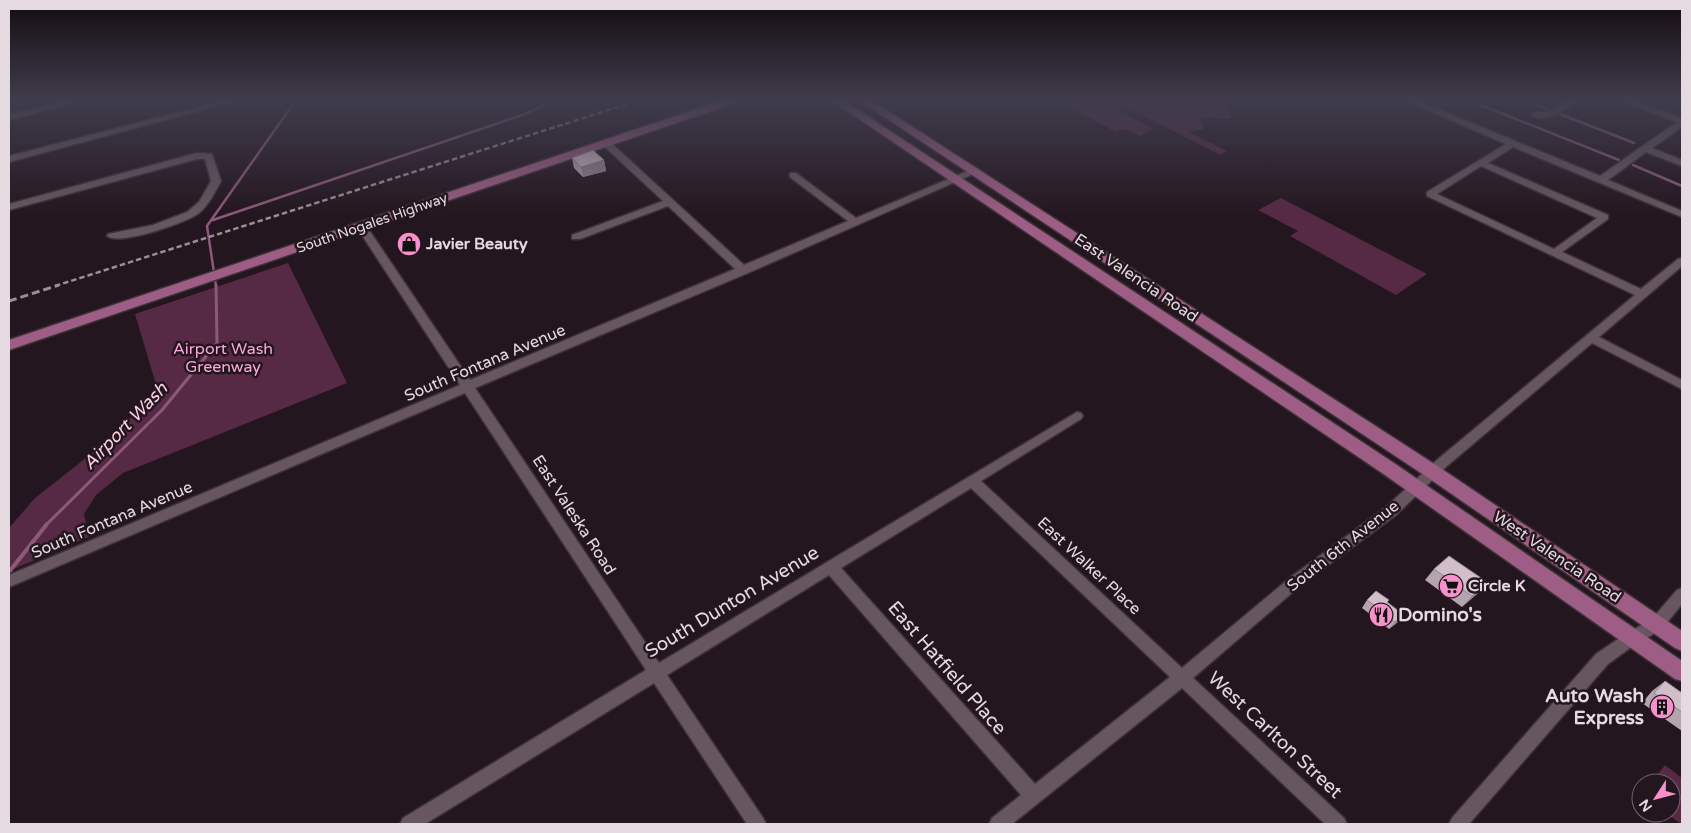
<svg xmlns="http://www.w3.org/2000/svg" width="1691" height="833" font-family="'Varela Round',sans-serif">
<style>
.green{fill:#562944}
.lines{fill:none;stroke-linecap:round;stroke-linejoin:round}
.stream-far2{stroke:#8c597a;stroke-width:2.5}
.stream-far1{stroke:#8c597a;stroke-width:3}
.stream{stroke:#8c597a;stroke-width:4}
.minor-casing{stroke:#3c3237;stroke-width:3}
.major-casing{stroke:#3c3237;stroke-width:3}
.minor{fill:#67565f;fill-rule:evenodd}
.major{fill:#9e5d84;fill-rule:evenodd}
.rail-far1{stroke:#9a8e94;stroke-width:2.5;stroke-dasharray:5.5 3;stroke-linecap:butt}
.rail{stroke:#9a8e94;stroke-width:3;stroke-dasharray:8 4;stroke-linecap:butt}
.wall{fill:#b5a3ad}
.shaded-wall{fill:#93858d}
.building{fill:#d2bec9;stroke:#93858d}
.labels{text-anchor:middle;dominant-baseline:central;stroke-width:5;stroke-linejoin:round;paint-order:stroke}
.far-street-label{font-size:14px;fill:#e4dadf;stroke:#24161e}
.poi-label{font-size:16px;font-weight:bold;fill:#e4dadf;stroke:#24161e;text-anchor:start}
.street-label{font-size:16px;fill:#e4dadf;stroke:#24161e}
.park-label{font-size:16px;fill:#fda9d9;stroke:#24161e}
.water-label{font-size:18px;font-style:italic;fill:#fcd1e8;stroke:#24161e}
.near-street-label{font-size:19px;fill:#e4dadf;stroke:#24161e}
.near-poi-label{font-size:19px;font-weight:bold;fill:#e4dadf;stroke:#24161e;text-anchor:start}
</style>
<rect width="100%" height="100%" fill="#24161e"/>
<path class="green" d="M 1082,100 L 1099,100 L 1154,129 L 1139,136 L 1125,129 L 1116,132 L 1067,106 Z
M 1113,100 L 1224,100 L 1231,119 L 1201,117 L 1204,129 L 1189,132 L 1227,151 L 1220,155 Z
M 1281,198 L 1427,274 L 1396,295 L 1290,236 L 1298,231 L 1258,210 Z
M 288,263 L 347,383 L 123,473 L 96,495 L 84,514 L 89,537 L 9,571 L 9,528 L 35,498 L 115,435 L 157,388 L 135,314 Z
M 1665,765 L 1682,778 L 1682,822 L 1681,824 L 1666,813 L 1671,813 L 1671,783 L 1651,783 Z"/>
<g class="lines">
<path class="stream-far2" d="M 1468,100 L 1619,160
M 1523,100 L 1547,109
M 1560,114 L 1634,143
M 1633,165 L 1682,186
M 213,220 L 525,114 L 556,100
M 216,286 L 207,226 L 296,100"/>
<path class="stream-far1" d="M 45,526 L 162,410 L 217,343 L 216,285"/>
<path class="stream" d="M 9,572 L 47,524"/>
<g class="minor-casing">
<path id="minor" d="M 70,100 L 85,100 L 9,120 L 9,114 Z
M 226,100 L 240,100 L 9,162 L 9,156 Z
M 1405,100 L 1416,100 L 1600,176 L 1677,122 L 1620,100 L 1632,100 L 1682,118 L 1682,127 L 1652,148 L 1682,160 L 1682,166 L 1646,152 L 1608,180 L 1682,211 L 1682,217 L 1513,147 L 1488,163 L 1608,215 L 1608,219 L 1562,252 L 1641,289 L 1678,259 L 1682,258 L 1682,266 L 1599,337 L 1682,380 L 1682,389 L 1592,343 L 1447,466 L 1396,515 L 1301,585 L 1193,678 L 1344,818 L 1347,824 L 1325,824 L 1182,688 L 1012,824 L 989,824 L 992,818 L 1021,795 L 829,575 L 667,675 L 763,818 L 766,824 L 747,824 L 654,683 L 425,824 L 400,824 L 403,818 L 646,670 L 465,393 L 9,587 L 9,575 L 460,385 L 356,226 L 357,224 L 365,224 L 470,380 L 735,269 L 668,206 L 580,239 L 572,239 L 572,235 L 663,201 L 604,146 L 604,142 L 610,142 L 744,265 L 848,221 L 790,177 L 790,173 L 796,173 L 856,218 L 970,170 L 976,170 L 978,172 L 748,273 L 475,388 L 659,663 L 1077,412 L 1081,413 L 1083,416 L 1081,419 L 981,481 L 1182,668 L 1291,577 L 1386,507 L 1437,460 L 1635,295 L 1427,196 L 1427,192 L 1506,144 ZM 1481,166 L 1597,218 L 1554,249 L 1437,194 ZM 971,488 L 1170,677 L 1035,784 L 841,568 Z
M 1568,100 L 1578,100 C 1568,109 1544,124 1531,115 L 1535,112 L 1548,112 Z
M 197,153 L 212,154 L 221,181 C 215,192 209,205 199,213 C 187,223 118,246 107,236 L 108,234 L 153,225 L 187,212 L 199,202 L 211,181 L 205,159 L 197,159 L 9,210 L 9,204 Z
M 1682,588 L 1682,604 L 1661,630 L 1637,643 L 1608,664 L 1469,824 L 1449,824 L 1452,818 L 1596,654 L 1627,633 L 1651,620 L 1677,590 Z"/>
</g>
<g class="major-casing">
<path id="major" d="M 723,100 L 739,100 L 738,102 L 9,350 L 9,340 Z
M 831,100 L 843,100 L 1394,463 L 1682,661 L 1682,681 L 1675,679 L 1382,473 Z
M 859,100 L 871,100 L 1439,467 L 1682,631 L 1682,651 L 1675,648 L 1427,477 Z"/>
</g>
<use href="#minor" class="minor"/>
<use href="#major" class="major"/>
<path class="rail-far1" d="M 55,286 L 640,100"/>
<path class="rail" d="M 9,301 L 59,285"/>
</g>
<path class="wall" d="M 572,158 L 604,160 L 606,171 L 583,177 L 574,168 Z
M 1434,569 L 1487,582 L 1478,593 L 1462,607 L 1425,580 Z
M 1367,600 L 1387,602 L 1398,622 L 1389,629 L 1362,608 Z
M 1665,681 L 1682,693 L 1682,731 L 1642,703 L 1652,691 Z"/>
<path class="shaded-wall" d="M 604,160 L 606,171 L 583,177 L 581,167 Z
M 1487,582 L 1478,593 L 1462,607 L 1472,596 Z
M 1404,615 L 1398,622 L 1389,629 L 1395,622 Z"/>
<path class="building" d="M 593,150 L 604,160 L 581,167 L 572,158 Z
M 1449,556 L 1487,582 L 1472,596 L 1434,569 Z
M 1376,591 L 1389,600 L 1387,602 L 1404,615 L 1395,622 L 1367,600 Z
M 1665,681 L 1682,693 L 1682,712 L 1654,693 Z"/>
<linearGradient id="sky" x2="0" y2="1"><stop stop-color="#140c10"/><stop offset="0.46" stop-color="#3f3c4c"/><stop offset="1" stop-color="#3f3c4c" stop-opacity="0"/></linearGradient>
<rect width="1691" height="217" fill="url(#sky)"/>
<defs>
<g id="shop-disc" transform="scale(1.25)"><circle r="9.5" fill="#f790cd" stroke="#24161e"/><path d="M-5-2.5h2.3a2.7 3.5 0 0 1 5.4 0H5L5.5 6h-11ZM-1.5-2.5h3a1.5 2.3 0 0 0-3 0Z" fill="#111"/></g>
<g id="supermarket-disc" transform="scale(1.25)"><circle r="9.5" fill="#f790cd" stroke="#24161e"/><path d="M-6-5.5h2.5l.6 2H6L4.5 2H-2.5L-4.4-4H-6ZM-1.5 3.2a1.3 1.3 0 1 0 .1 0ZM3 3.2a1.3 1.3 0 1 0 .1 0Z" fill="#111"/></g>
<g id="restaurant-disc" transform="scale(1.25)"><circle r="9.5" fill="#f790cd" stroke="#24161e"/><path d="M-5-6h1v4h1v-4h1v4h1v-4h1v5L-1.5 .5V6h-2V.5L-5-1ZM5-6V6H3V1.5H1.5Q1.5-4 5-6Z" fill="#111"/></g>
<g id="building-disc" transform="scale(1.25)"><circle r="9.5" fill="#f790cd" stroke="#24161e"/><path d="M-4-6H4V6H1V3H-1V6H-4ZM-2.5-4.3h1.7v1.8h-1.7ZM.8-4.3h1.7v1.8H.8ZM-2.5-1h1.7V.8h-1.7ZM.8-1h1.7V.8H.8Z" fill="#111"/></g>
</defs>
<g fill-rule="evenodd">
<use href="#shop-disc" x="409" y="244"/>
<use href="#supermarket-disc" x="1451" y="586"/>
<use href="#restaurant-disc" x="1381" y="615"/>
<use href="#building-disc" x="1662" y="707"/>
</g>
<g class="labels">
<g class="far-street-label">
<text transform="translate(372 223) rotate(-19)">South Nogales Highway</text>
</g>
<g class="poi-label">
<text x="426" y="244">Javier Beauty</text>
<text x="1468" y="586">Circle K</text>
</g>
<g class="street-label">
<text transform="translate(1136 278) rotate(34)">East Valencia Road</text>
<text transform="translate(485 363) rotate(-23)">South Fontana Avenue</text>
<text transform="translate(574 515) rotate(57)">East Valeska Road</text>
<text transform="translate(112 520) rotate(-23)">South Fontana Avenue</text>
<text transform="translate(1343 546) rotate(-38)">South 6th Avenue</text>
<text transform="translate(1557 557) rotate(34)">West Valencia Road</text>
<text transform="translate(1089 566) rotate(43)">East Walker Place</text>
</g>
<g class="park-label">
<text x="223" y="349">Airport Wash<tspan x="223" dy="18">Greenway</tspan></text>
</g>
<g class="water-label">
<text transform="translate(125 426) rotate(-46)">Airport Wash</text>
</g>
<g class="near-street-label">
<text transform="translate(732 602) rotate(-31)">South Dunton Avenue</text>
<text transform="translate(947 668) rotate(49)">East Hatfield Place</text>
<text transform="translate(1275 735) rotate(43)">West Carlton Street</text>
</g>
<g class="near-poi-label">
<text x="1398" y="615">Domino's</text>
<text x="1644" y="696" text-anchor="end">Auto Wash<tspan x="1644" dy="22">Express</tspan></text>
</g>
</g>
<rect width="1691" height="833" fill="none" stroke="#e4dadf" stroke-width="20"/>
<g transform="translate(1656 798) rotate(234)"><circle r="24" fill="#24161e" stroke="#71646b"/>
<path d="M0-4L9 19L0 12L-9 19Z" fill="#f790cd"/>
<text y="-8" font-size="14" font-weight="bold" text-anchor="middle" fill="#e4dadf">N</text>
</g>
</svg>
